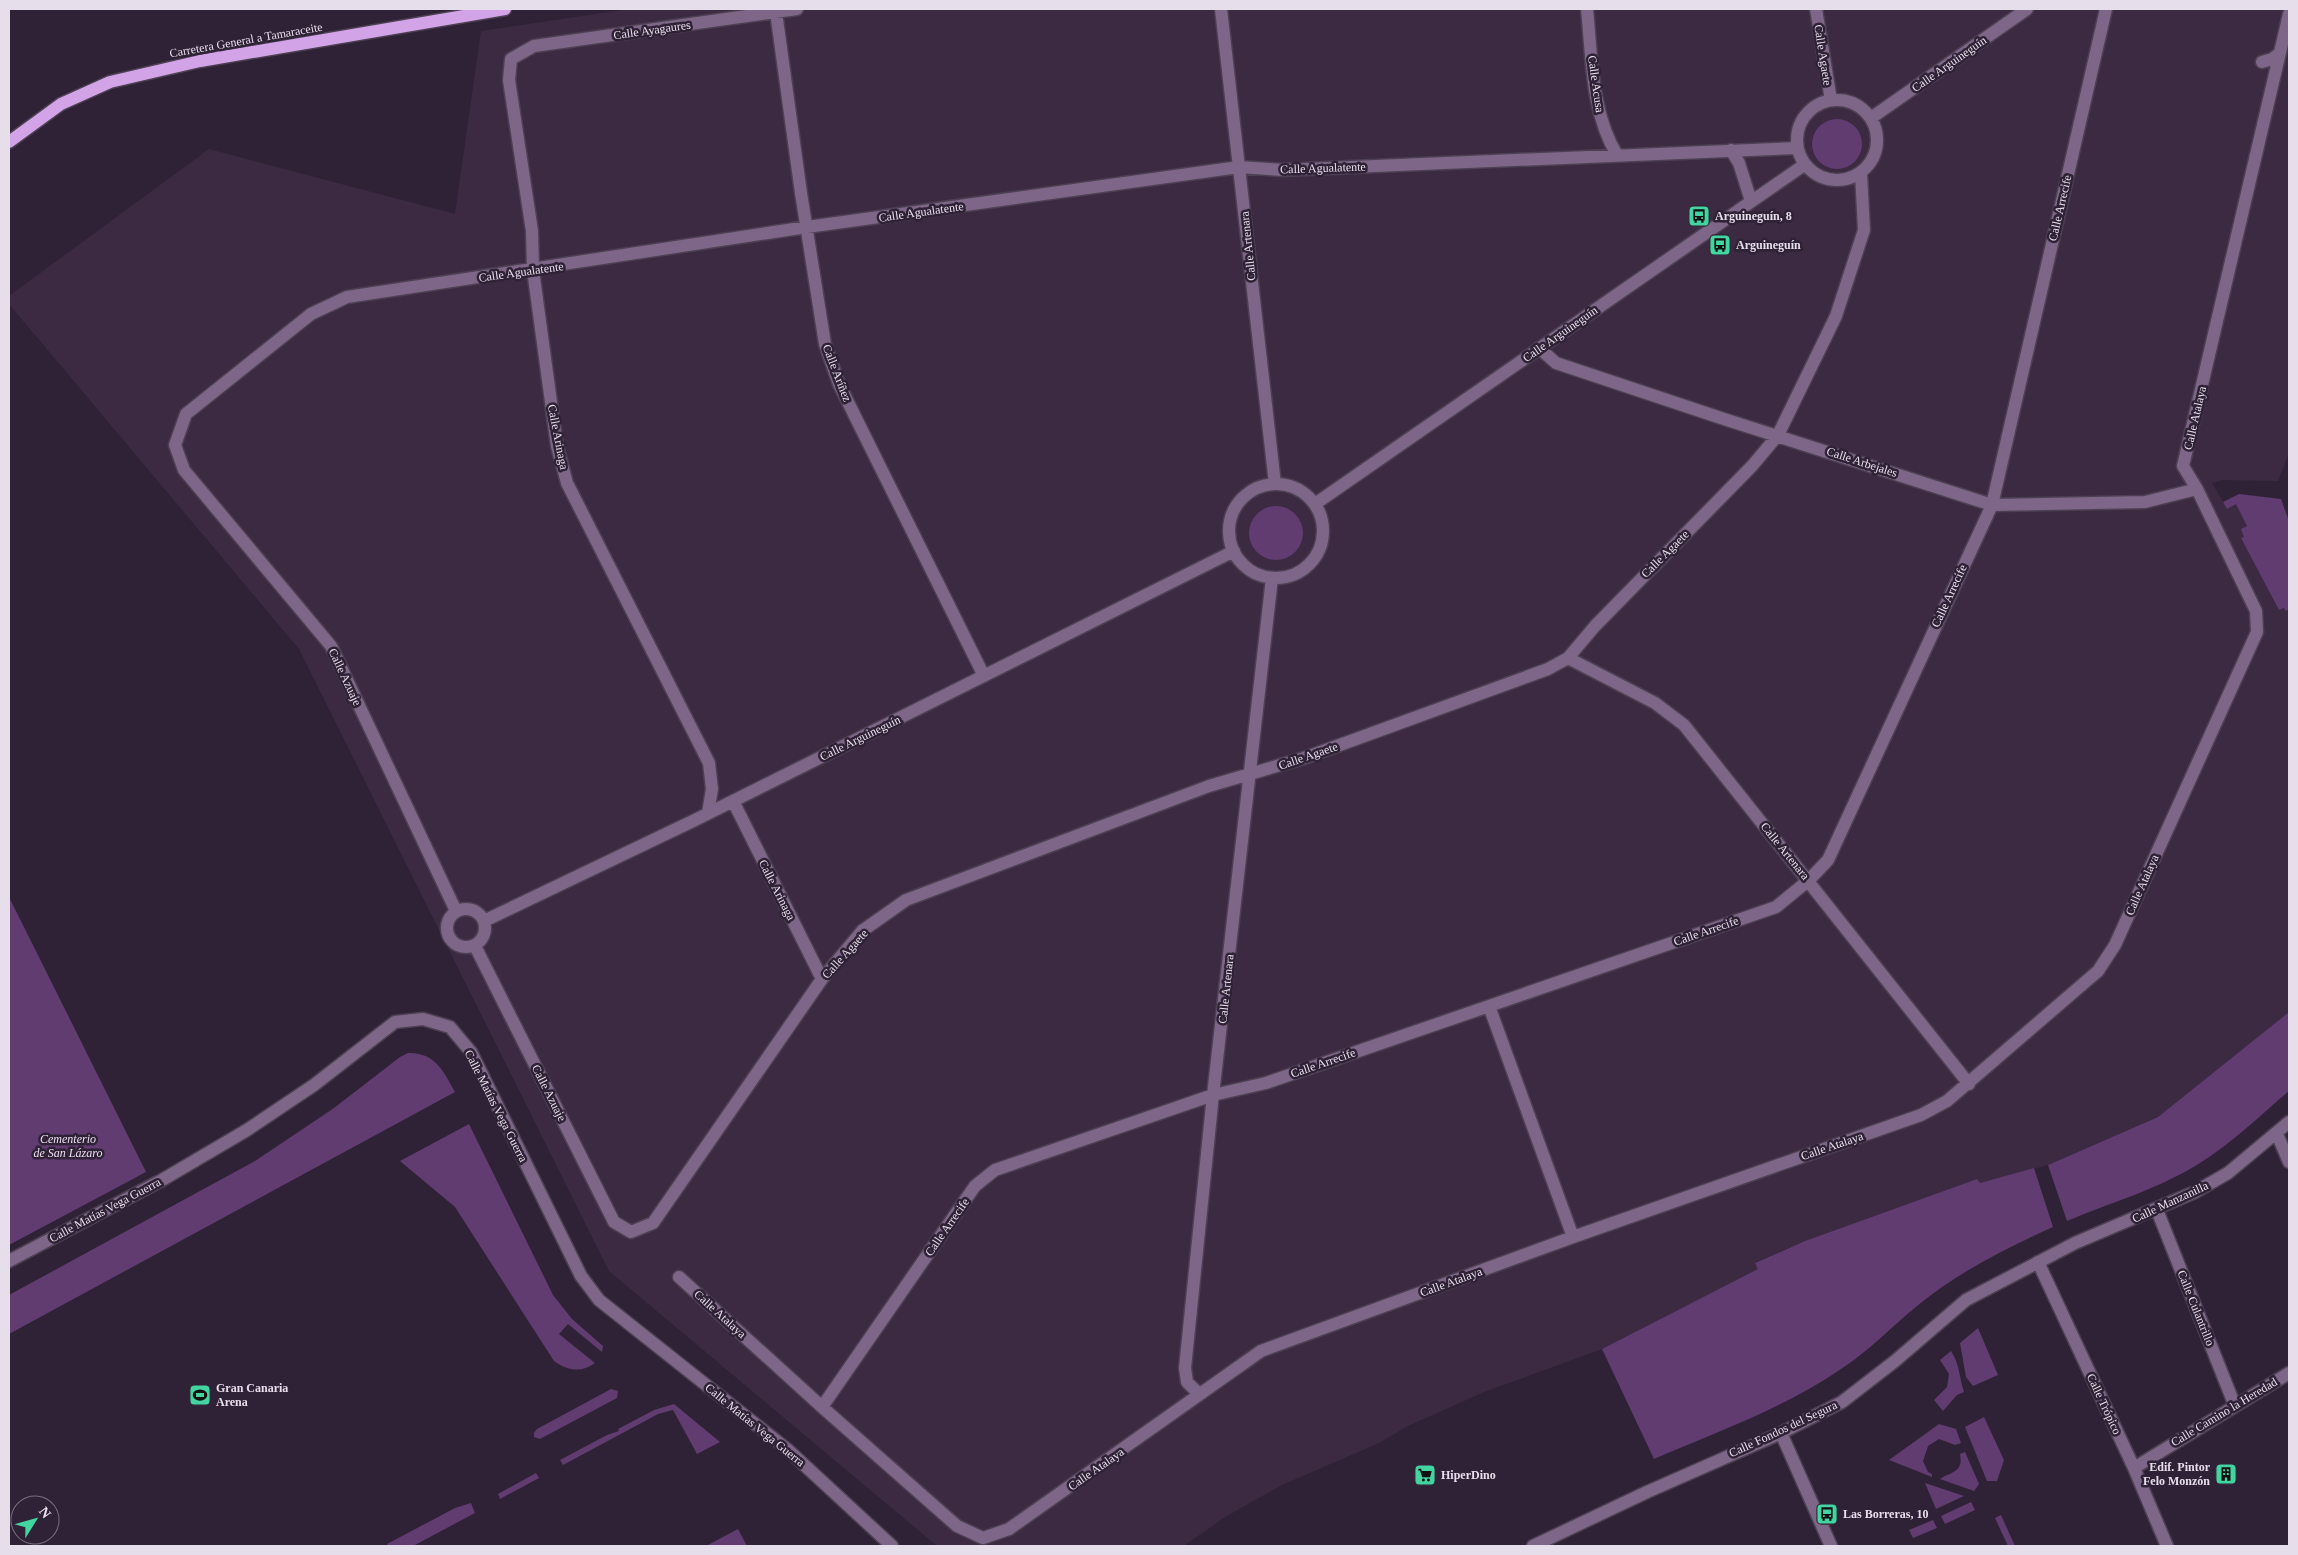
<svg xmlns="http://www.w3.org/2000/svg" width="2298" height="1555" font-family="Georgia,serif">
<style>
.built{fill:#3c2a43}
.green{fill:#603c70}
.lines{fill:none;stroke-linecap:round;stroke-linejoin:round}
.minor-casing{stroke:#4d4053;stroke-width:15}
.major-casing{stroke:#4d4053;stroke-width:15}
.minor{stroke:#7d6687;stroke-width:12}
.major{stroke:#d3a3e8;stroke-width:12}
.labels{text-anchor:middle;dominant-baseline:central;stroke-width:5;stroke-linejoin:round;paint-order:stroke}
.street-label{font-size:12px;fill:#e7deec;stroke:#302236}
.poi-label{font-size:12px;font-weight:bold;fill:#e7deec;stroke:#302236;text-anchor:start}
.park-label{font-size:12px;font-style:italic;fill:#ecddf2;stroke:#302236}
</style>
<rect width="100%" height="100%" fill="#302236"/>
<path class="built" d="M 629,9 L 2289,9 L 2289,453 L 2278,481 L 2222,480 L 2212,483 L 2227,508 L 2236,503 L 2247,526 L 2245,537 L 2242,538 L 2279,610 L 2284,608 L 2286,611 L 2289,609 L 2289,1012 L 2158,1117 L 2048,1165 L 1980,1183 L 1977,1179 L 1805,1241 L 1756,1262 L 1759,1269 L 1602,1349 L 1484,1392 L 1408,1426 L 1379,1443 L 1282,1485 L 1225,1517 L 1184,1546 L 937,1546 L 609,1271 L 299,649 L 9,304 L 9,296 L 209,149 L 455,214 L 481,31 Z"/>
<path class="green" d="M1812 144a25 25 0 1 1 50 0a25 25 0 1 1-50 0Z
M 2239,494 L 2281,499 L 2289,521 L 2289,609 L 2286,611 L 2284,608 L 2279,610 L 2241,538 L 2244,537 L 2241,529 L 2247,526 L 2236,504 L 2227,509 L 2223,502 Z
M1249 533a27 27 0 1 1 54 0a27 27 0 1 1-54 0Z
M 9,897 L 146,1172 L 9,1245 Z
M 2289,1012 L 2289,1091 C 2260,1116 2232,1143 2200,1163 C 2161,1188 2110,1203 2067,1221 L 2048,1165 L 2158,1117 Z
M 408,1053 C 435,1052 444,1072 455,1092 L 9,1334 L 9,1295 L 255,1161 L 334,1108 L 400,1057 Z
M 469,1124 L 553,1295 L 572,1319 L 603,1346 L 602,1352 L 568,1324 L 559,1334 L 595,1363 C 581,1373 568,1371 554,1361 L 455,1207 L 400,1161 Z
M 2034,1168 L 2053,1227 C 2005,1249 1958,1272 1917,1306 C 1891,1327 1869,1351 1841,1369 C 1784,1408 1717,1432 1654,1459 L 1602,1349 L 1758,1269 L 1755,1263 L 1805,1241 L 1977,1179 L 1980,1183 Z
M 1978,1328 L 1998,1375 L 1973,1386 L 1966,1377 L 1960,1343 Z
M 1951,1351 C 1960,1364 1959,1378 1964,1392 L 1957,1395 L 1943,1411 L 1934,1400 L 1947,1387 L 1949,1374 L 1940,1360 Z
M 611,1389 L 618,1391 L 617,1398 L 540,1439 L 534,1437 L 534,1433 L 537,1429 Z
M 674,1404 L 720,1442 L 697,1454 L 673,1410 L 658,1414 L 563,1465 L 560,1460 L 607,1435 L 619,1431 L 618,1429 L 654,1410 Z
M 1984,1417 L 2004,1460 L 1997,1481 L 1987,1481 L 1965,1427 Z
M 1939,1424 L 1956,1429 L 1961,1443 L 1955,1445 L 1939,1439 L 1928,1446 L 1923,1461 L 1928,1472 L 1932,1474 L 1932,1477 L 1889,1460 Z
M 1965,1452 L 1979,1484 L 1974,1491 L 1940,1479 C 1950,1472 1964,1473 1960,1454 Z
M 536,1473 L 539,1478 L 500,1499 L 498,1494 Z
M 1925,1483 L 1964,1496 L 1936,1509 Z
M 1971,1502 L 1975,1510 L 1945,1524 L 1941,1516 Z
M 471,1503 L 475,1513 L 413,1546 L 388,1546 L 387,1544 L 455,1508 Z
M 2001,1515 L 2015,1546 L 2008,1546 L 1995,1518 Z
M 1933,1520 L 1937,1528 L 1913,1538 L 1909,1530 Z
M 738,1529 L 747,1546 L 706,1546 Z"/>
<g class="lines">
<g class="minor-casing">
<path id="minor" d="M 1221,9 L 1275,484
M 1587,9 C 1592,58 1591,112 1617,155
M 1816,9 L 1831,100
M 776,12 L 801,193 L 825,344 L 839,384 L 984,676
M 2262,62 L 2272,59 L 2280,53
M1797 140a40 40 0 1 1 80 0a40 40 0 1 1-80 0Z
M 1871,118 L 2027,9
M 1731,150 L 1739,163 L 1751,201
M 1539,348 L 1556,363 L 1724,419 L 1992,505 L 2145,502 L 2197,489
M1229 531a47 47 0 1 1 94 0a47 47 0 1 1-94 0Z
M 1315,504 L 1804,165
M 1568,658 L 1655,703 L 1684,725 L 1969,1084
M 733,801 L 822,979
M 708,813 L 712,789 L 709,763 L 567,483 L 557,446 L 533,270 L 532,231 L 509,80 L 511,59 L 534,46 L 797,9
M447 928a19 19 0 1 1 38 0a19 19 0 1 1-38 0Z
M 456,911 L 331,646 L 184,470 L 175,445 L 186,414 L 311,314 L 347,297 L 807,227 L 1239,167 L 1283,170 L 1797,148
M 484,921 L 695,820 L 1234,551
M 475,946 L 614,1222 L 631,1232 L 653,1223 L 822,979 L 862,931 L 906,900 L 1209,786 L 1304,758 L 1548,669 L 1568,658 L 1595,626 L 1752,466 L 1778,435 L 1836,316 L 1864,230 L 1861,173
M 1489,1006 L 1573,1237
M 2277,1134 L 2289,1162
M 2157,1210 L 2235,1406
M 9,1261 L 162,1180 L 247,1130 L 314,1085 L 395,1022 L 423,1019 L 450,1027 L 471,1052 L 581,1276 L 599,1300 L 788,1450 L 892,1546
M 2038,1262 L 2134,1468 L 2167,1546
M 679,1277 L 822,1407 L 957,1526 L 983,1538 L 1009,1529 L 1261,1351 L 1573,1237 L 1921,1115 L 1947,1101 L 2098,971 L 2115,945 L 2257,632 L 2256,611 L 2197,489 L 2183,466 L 2289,14
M 1199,1394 L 1187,1382 L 1185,1368 L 1213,1095 L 1272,578
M 822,1407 L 975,1186 L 995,1170 L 1213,1095 L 1266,1083 L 1776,907 L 1809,880 L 1828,860 L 1992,505 L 2106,9
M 1781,1433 L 1831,1546
M 2134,1468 L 2289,1373
M 1533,1546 L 1647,1492 L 1781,1433 L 1842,1402 L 1895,1361 L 1966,1300 L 2075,1243 L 2195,1192 L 2228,1173 L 2289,1122"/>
</g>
<g class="major-casing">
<path id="major" d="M 9,142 L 61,104 L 110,82 L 200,61 L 505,9"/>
</g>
<use href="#minor" class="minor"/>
<use href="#major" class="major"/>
</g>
<defs>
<g id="bus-square" transform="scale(1.125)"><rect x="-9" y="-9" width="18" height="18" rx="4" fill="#42d4a1" stroke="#302236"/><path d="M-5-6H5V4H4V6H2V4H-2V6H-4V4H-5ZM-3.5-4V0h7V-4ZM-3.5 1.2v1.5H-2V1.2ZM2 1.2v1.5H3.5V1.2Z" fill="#111"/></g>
<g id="stadium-square" transform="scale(1.125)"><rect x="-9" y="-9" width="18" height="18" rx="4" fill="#42d4a1" stroke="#302236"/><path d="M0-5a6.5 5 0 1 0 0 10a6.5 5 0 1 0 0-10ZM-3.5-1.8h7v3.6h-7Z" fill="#111"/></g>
<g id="building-square" transform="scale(1.125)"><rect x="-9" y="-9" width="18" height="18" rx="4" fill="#42d4a1" stroke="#302236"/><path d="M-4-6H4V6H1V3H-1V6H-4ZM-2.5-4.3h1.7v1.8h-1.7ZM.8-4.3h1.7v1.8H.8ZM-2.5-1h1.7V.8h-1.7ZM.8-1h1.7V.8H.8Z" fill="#111"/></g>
<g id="supermarket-square" transform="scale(1.125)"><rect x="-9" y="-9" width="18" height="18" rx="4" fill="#42d4a1" stroke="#302236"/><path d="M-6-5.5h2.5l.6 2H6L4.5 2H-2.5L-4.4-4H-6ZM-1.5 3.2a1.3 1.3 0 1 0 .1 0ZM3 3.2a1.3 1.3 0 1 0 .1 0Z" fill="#111"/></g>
</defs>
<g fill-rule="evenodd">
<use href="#bus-square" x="1699" y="216"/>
<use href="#bus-square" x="1720" y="245"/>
<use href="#stadium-square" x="200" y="1395"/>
<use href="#building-square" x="2226" y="1474"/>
<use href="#supermarket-square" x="1425" y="1475"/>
<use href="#bus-square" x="1827" y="1514"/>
</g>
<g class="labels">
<g class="street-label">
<text transform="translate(652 30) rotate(-8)">Calle Ayagaures</text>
<text transform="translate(246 40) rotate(-10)">Carretera General a Tamaraceite</text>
<text transform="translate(1823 55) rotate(81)">Calle Agaete</text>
<text transform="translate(1949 64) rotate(-35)">Calle Arguineguín</text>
<text transform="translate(1596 84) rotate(82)">Calle Acusa</text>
<text transform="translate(1323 168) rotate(-2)">Calle Agualatente</text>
<text transform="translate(2060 208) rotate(-77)">Calle Arrecife</text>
<text transform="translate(921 212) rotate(-8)">Calle Agualatente</text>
<text transform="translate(1248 246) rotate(-96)">Calle Artenara</text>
<text transform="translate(521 272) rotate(-8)">Calle Agualatente</text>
<text transform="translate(1560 334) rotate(-35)">Calle Arguineguín</text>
<text transform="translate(837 373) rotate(69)">Calle Aríñez</text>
<text transform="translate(2195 418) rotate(-77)">Calle Atalaya</text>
<text transform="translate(558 437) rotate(79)">Calle Arinaga</text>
<text transform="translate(1862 462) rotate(18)">Calle Arbejales</text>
<text transform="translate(1665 554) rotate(-45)">Calle Agaete</text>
<text transform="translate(1949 596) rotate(-65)">Calle Arrecife</text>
<text transform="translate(345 677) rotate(65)">Calle Azuaje</text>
<text transform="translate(860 738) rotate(-26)">Calle Arguineguín</text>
<text transform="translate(1308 756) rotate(-19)">Calle Agaete</text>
<text transform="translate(1785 851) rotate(51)">Calle Artenara</text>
<text transform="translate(2142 885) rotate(-66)">Calle Atalaya</text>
<text transform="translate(777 890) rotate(63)">Calle Arinaga</text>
<text transform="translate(1706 931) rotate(-19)">Calle Arrecife</text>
<text transform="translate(845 954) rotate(-48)">Calle Agaete</text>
<text transform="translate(1226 989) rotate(-84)">Calle Artenara</text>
<text transform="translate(1323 1063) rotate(-19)">Calle Arrecife</text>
<text transform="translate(549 1093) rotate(63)">Calle Azuaje</text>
<text transform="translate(496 1106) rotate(63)">Calle Matías Vega Guerra</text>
<text transform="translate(1832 1146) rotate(-19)">Calle Atalaya</text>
<text transform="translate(2170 1202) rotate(-25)">Calle Manzanilla</text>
<text transform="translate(105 1210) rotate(-28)">Calle Matías Vega Guerra</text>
<text transform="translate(947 1227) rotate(-55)">Calle Arrecife</text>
<text transform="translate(1451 1282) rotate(-20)">Calle Atalaya</text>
<text transform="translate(2196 1308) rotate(68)">Calle Culantrillo</text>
<text transform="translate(720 1314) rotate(42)">Calle Atalaya</text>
<text transform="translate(2104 1404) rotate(65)">Calle Trópico</text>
<text transform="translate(2224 1412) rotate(-31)">Calle Camino la Heredad</text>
<text transform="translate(755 1425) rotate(39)">Calle Matías Vega Guerra</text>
<text transform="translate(1783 1429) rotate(-25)">Calle Fondos del Segura</text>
<text transform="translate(1096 1469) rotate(-35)">Calle Atalaya</text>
</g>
<g class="poi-label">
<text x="1715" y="216">Arguineguín, 8</text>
<text x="1736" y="245">Arguineguín</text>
<text x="216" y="1388">Gran Canaria<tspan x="216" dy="14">Arena</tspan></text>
<text x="2210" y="1467" text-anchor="end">Edif. Pintor<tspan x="2210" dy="14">Felo Monzón</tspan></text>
<text x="1441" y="1475">HiperDino</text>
<text x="1843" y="1514">Las Borreras, 10</text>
</g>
<g class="park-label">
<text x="68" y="1139">Cementerio<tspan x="68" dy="14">de San Lázaro</tspan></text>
</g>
</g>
<rect width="2298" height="1555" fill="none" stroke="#e7deec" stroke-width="20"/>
<g transform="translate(35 1520) rotate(53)"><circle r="24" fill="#302236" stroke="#796d7f"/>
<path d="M0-4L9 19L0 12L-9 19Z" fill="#42d4a1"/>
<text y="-8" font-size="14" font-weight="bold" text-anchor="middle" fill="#e7deec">N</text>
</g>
</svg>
